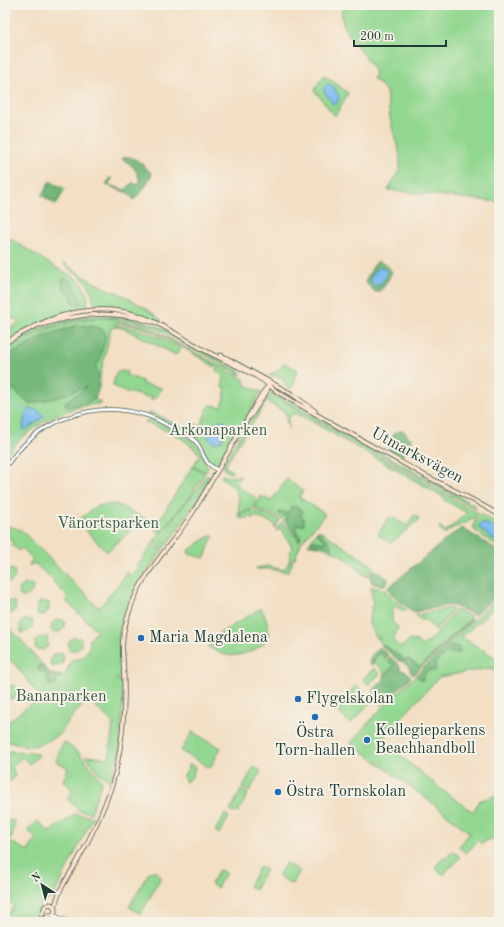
<svg xmlns="http://www.w3.org/2000/svg" width="504" height="927" font-family="'Old Standard TT',serif">
<style>
.green{fill:#92d790;stroke:#588a62}
.forest{fill:#75b87a;stroke:#4a7a57}
.water{fill:#7cbbf0;stroke:#4e7c92}
.lines{fill:none;stroke-linecap:round;stroke-linejoin:round}
.stream{stroke:#7cbbf0;stroke-width:1}
.tertiary-casing{stroke:#3f554a;stroke-width:4.5}
.secondary-casing{stroke:#3f554a;stroke-width:5}
.tertiary{stroke:#fff;stroke-width:3}
.secondary{stroke:#fde4d1;stroke-width:3.5}
.poi-dot{fill:#1f6fb2;stroke:#f7f3e8;stroke-width:1.5}
.labels{text-anchor:middle;dominant-baseline:central;stroke-width:4;stroke-linejoin:round;paint-order:stroke}
.park-label{font-size:16px;fill:#365c46;stroke:#f7f3e8}
.street-label{font-size:16px;fill:#1f3d34;stroke:#f7f3e8}
.poi-label{font-size:16px;fill:#1f3d34;stroke:#f7f3e8;text-anchor:start}
</style>
<rect width="100%" height="100%" fill="#f7f3e8"/>
<filter id="ink" filterUnits="userSpaceOnUse"><feTurbulence type="fractalNoise" baseFrequency=".025" numOctaves="2"/><feDisplacementMap in="SourceGraphic" scale="8" xChannelSelector="R" yChannelSelector="G"/><feConvolveMatrix kernelMatrix="1 2 1 2 8 2 1 2 1" color-interpolation-filters="sRGB"/></filter>
<filter id="wash" filterUnits="userSpaceOnUse"><feTurbulence type="fractalNoise" baseFrequency=".012" numOctaves="4" result="noise"/><feDisplacementMap in="SourceGraphic" scale="16" xChannelSelector="R" yChannelSelector="G"/><feGaussianBlur stdDeviation="0.9" result="paint"/><feColorMatrix in="noise" values="0 0 0 0 0 0 0 0 0 0 0 0 0 0 0 0 0 1.4 0 .05"/><feComposite in="paint" operator="in"/></filter>
<g filter="url(#wash)">
<rect width="100%" height="100%" fill="#f2dfc4"/>
<path class="green" d="M 343,5 L 499,5 L 499,202 L 388,190 L 400,169 L 400,156 L 391,123 L 386,92 L 380,84 L 373,79 L 375,73 C 366,50 335,32 343,5 Z
M 324,75 L 348,93 L 335,116 L 314,90 Z
M 50,181 L 65,189 L 56,205 L 41,195 Z
M 8,237 C 24,248 41,258 57,268 C 65,273 72,275 79,281 C 86,288 91,300 85,309 L 61,315 L 5,341 L 5,324 L 10,328 L 19,323 L 18,320 L 5,316 L 5,239 Z
M 64,263 L 91,281 L 109,290 L 119,293 L 144,307 L 162,320 L 160,322 L 136,313 L 98,307 C 92,302 93,293 89,287 C 84,277 73,272 65,266 Z
M 90,315 L 115,316 L 131,318 L 153,324 L 167,330 L 239,371 L 239,373 L 242,374 L 241,375 L 165,332 C 107,306 58,317 5,349 L 5,345 C 32,329 59,319 90,315 Z
M 95,318 L 116,319 L 116,320 L 144,326 L 154,330 L 245,380 L 244,384 L 261,392 L 219,463 L 216,464 L 208,460 L 201,443 L 197,440 L 172,425 L 148,413 L 149,412 L 160,416 L 191,433 L 196,424 L 200,426 L 209,406 L 211,405 L 222,407 L 226,388 L 222,387 L 224,379 L 219,372 L 216,370 L 217,368 C 186,350 153,325 115,323 L 115,325 C 139,328 160,337 181,348 L 176,355 L 125,329 L 118,327 L 111,328 L 95,399 L 97,401 L 100,401 L 100,404 C 65,406 25,428 5,457 L 5,351 C 34,333 61,322 95,318 Z
M 284,363 L 298,370 L 294,378 L 294,385 L 291,389 L 286,387 L 283,378 L 269,375 L 277,371 Z
M 122,371 L 127,372 L 126,375 L 142,381 L 142,384 L 162,388 L 157,397 L 151,400 L 152,396 L 149,396 L 149,398 L 117,389 L 117,388 L 113,385 L 116,373 Z
M 274,392 L 474,505 L 474,507 L 476,508 L 476,509 L 271,393 Z
M 270,394 L 478,513 L 474,519 L 473,518 L 470,519 L 470,521 L 453,528 L 444,534 L 439,528 L 440,526 L 445,532 L 467,513 L 444,500 L 445,498 L 302,416 L 293,413 L 288,420 L 288,429 L 286,413 L 268,402 Z
M 267,395 C 269,404 246,430 241,440 C 235,448 231,458 225,466 L 232,471 L 232,473 L 227,472 L 223,467 C 233,441 252,419 267,395 Z
M 150,419 C 161,423 192,438 199,447 C 203,454 203,461 208,467 L 206,472 L 193,466 L 200,455 C 187,438 165,429 145,422 Z
M 192,467 L 204,472 L 204,475 L 190,497 L 159,533 L 144,519 L 107,552 L 77,521 L 97,506 L 116,504 L 157,524 Z
M 207,475 L 210,477 C 197,503 181,526 163,549 L 153,542 L 197,490 Z
M 222,475 C 229,478 234,477 241,475 L 235,484 L 257,499 L 253,509 L 238,514 C 241,495 237,488 222,478 Z
M 287,479 L 303,491 L 299,497 L 325,514 L 302,542 L 299,540 L 301,537 L 295,530 L 296,525 L 304,520 L 301,515 L 303,511 L 295,506 L 288,513 L 278,513 L 287,517 L 286,522 L 281,518 L 255,509 L 261,496 L 271,501 Z
M 251,511 L 258,512 L 280,520 L 275,529 L 274,527 L 275,524 L 254,516 L 253,518 L 249,516 L 248,520 L 246,517 L 242,519 L 239,518 L 239,515 Z
M 480,514 L 499,525 L 499,548 L 474,530 L 474,523 Z
M 414,515 L 420,519 L 391,543 L 378,535 L 388,518 L 391,517 L 407,526 Z
M 282,522 L 283,522 L 301,544 L 294,560 L 289,559 L 292,547 L 281,529 L 276,531 Z
M 5,525 L 21,530 L 84,593 L 86,593 L 86,595 L 99,608 L 126,575 L 126,572 L 132,575 L 152,544 L 162,551 L 143,577 L 137,588 L 125,621 L 121,638 L 120,649 L 122,675 L 116,680 L 124,680 L 120,751 L 110,782 L 97,771 L 85,756 L 109,758 L 113,723 L 89,700 C 78,709 67,721 60,735 L 59,734 C 41,746 31,750 10,741 L 5,748 L 7,755 L 9,751 L 38,754 L 39,756 L 29,764 L 22,757 L 12,767 L 15,776 L 5,786 L 5,724 L 40,697 L 17,667 L 5,655 L 5,622 L 51,674 L 64,676 L 72,660 L 82,658 L 86,653 L 89,649 L 90,639 L 97,631 L 65,600 L 68,597 L 53,582 L 54,580 L 33,563 L 30,566 L 29,564 L 33,559 L 22,548 L 19,551 L 11,544 L 13,542 L 7,536 L 5,537 Z
M 319,530 L 373,566 L 366,577 C 349,559 334,547 308,545 L 314,535 Z
M 212,534 L 214,537 L 212,538 L 205,557 L 204,558 L 189,554 L 188,551 Z
M 289,561 L 293,562 L 288,572 L 269,569 L 256,569 L 256,568 L 268,566 L 283,570 L 287,566 Z
M 7,569 L 11,570 L 12,569 L 15,571 L 14,575 L 15,577 L 10,583 L 8,581 L 5,582 L 5,571 Z
M 30,583 L 33,586 L 32,590 L 33,591 L 27,597 L 26,596 L 22,597 L 19,595 L 20,591 L 19,589 L 25,584 L 29,585 Z
M 371,587 L 384,589 L 386,592 L 407,610 L 405,612 L 395,606 L 392,611 L 392,622 L 398,627 L 393,641 L 401,647 L 410,640 L 417,641 L 422,646 L 433,638 L 455,610 L 470,616 L 470,619 L 420,667 L 408,659 L 405,660 L 381,643 L 379,640 L 380,639 L 379,638 L 378,639 C 370,632 366,620 372,610 L 370,608 L 373,605 Z
M 499,596 L 499,603 L 462,637 L 499,660 L 499,674 L 490,668 L 439,677 L 381,740 L 441,789 L 473,812 L 479,801 L 499,794 L 499,836 L 486,841 L 482,844 L 478,840 L 466,854 L 459,847 L 470,833 L 427,799 L 351,743 L 369,722 L 389,701 Z
M 8,601 L 12,602 L 13,601 L 16,603 L 15,607 L 16,609 L 11,614 L 7,613 L 6,615 L 5,604 Z
M 41,601 L 45,602 L 47,601 L 50,604 L 48,608 L 50,609 L 44,615 L 43,614 L 39,615 L 36,612 L 37,608 L 36,607 Z
M 261,608 C 265,617 270,625 268,635 C 266,649 238,658 226,655 C 220,653 214,650 208,647 L 214,637 Z
M 451,608 L 453,609 L 436,630 L 424,619 L 422,621 L 416,615 Z
M 25,619 L 29,620 L 30,619 L 33,621 L 32,625 L 33,627 L 28,632 L 26,631 L 22,633 L 20,630 L 21,626 L 19,625 Z
M 57,619 L 61,620 L 62,619 L 65,622 L 64,626 L 65,627 L 59,633 L 58,631 L 54,633 L 51,630 L 52,626 L 51,625 Z
M 46,636 L 48,639 L 47,643 L 49,645 L 43,650 L 39,649 L 38,650 L 35,648 L 36,644 L 35,642 L 40,637 L 44,638 Z
M 73,637 L 77,638 L 79,637 L 82,640 L 80,643 L 82,645 L 76,651 L 75,649 L 71,651 L 68,648 L 69,644 L 68,643 Z
M 55,653 L 59,654 L 61,653 L 64,656 L 62,660 L 64,661 L 58,667 L 57,665 L 53,667 L 50,664 L 51,660 L 50,659 Z
M 380,653 L 393,666 L 386,674 L 373,661 Z
M 374,668 L 380,674 L 368,685 L 363,679 Z
M 10,685 L 11,686 L 15,685 L 18,688 L 17,692 L 18,693 L 13,699 L 11,698 L 7,699 L 5,697 L 5,690 Z
M 356,685 L 372,701 L 350,724 L 334,708 Z
M 192,732 L 221,748 L 210,768 L 181,751 Z
M 64,742 L 78,752 L 102,781 L 91,813 L 79,811 L 67,798 L 73,791 L 63,781 L 68,768 L 56,761 L 61,747 Z
M 190,764 L 195,768 L 192,777 L 186,782 L 183,777 Z
M 254,767 L 261,771 L 249,792 L 242,788 Z
M 241,790 L 248,794 L 238,812 L 234,813 L 230,811 Z
M 5,814 L 6,820 L 15,821 L 12,837 L 5,844 Z
M 74,814 L 93,817 L 52,899 C 35,905 42,908 35,922 L 5,922 L 5,913 L 9,913 L 14,906 L 5,897 L 5,848 L 11,842 L 28,851 L 36,839 L 28,830 L 38,821 L 49,832 L 70,818 Z
M 225,814 L 229,817 L 219,834 L 215,831 Z
M 452,851 L 460,857 L 452,867 L 451,866 L 444,875 L 435,868 L 443,857 L 446,859 Z
M 286,863 L 300,871 L 292,884 L 278,876 Z
M 260,866 L 266,869 L 255,890 L 249,886 Z
M 219,870 L 226,873 L 217,888 L 211,884 Z
M 152,871 L 156,871 L 161,877 L 141,914 L 129,907 L 149,872 Z"/>
<path class="forest" d="M 124,157 C 135,155 145,167 152,174 L 145,187 L 134,200 L 128,193 L 106,185 L 110,177 L 112,179 L 108,185 L 125,190 L 133,182 L 136,185 L 140,182 C 137,170 133,165 122,159 Z
M 50,183 L 61,189 C 61,194 60,200 55,202 L 46,197 L 44,194 Z
M 378,261 L 388,266 L 392,272 C 388,279 384,292 375,292 L 365,282 C 369,275 372,266 378,261 Z
M 63,278 C 79,282 74,290 81,299 L 80,304 L 75,305 L 71,299 L 71,296 C 65,293 60,284 63,278 Z
M 77,325 C 118,327 104,334 99,363 L 96,364 C 96,371 99,374 100,380 C 100,386 97,393 95,399 L 85,404 L 68,407 L 65,405 L 66,401 C 72,396 82,393 86,387 L 56,398 L 29,404 L 14,390 L 5,385 L 5,357 L 42,337 Z
M 403,430 L 412,440 L 401,458 L 388,451 L 394,433 Z
M 295,506 L 303,511 L 301,515 L 304,520 L 304,525 L 296,525 L 296,530 L 301,537 L 299,540 L 286,522 L 287,517 L 278,513 L 280,511 L 288,513 L 291,507 Z
M 462,528 L 492,547 L 499,553 L 498,594 L 475,615 L 451,605 L 413,612 L 390,592 L 388,590 L 389,587 L 449,537 Z
M 318,531 L 328,540 L 333,549 L 322,545 L 311,544 L 312,540 L 326,543 L 324,539 L 317,534 L 317,533 Z
M 374,569 L 387,578 L 388,581 L 385,585 L 379,585 L 372,583 L 371,579 L 369,576 Z
M 470,619 L 472,620 L 413,675 L 411,673 L 409,667 L 403,662 L 399,661 L 382,646 L 382,644 L 405,660 L 408,659 L 420,667 Z
M 447,645 L 458,647 L 461,652 C 457,654 455,653 451,653 C 444,653 439,659 435,664 L 436,670 L 428,671 L 422,677 L 424,679 L 422,681 L 416,675 Z
M 380,647 L 389,656 L 385,658 L 380,653 L 373,661 L 374,663 L 371,665 L 369,664 L 371,656 Z
M 390,657 L 400,666 L 400,670 L 406,671 L 411,677 L 381,705 L 375,694 L 373,692 L 373,689 L 384,680 L 384,672 L 386,674 L 393,666 L 387,660 Z
M 40,664 L 50,675 L 62,677 L 56,681 L 57,683 L 49,686 C 48,677 47,673 38,670 Z"/>
<path class="water" d="M 328,84 L 334,87 L 339,97 L 338,102 L 334,105 L 333,104 L 323,90 L 326,85 Z
M 380,267 L 385,269 L 387,273 C 385,279 382,284 375,286 L 371,282 L 370,279 L 376,269 Z
M 29,409 C 35,408 42,411 44,417 L 27,429 L 24,430 C 22,425 25,413 29,409 Z
M 221,420 L 226,422 L 227,426 L 223,431 L 222,440 C 212,447 208,438 205,430 C 209,424 216,424 221,420 Z
M 482,523 L 484,523 L 499,529 L 499,544 L 479,528 L 479,525 Z"/>
<g class="lines">
<path class="stream" d="M 8,397 L 26,413
M 14,441 L 23,430
M 5,452 L 12,444"/>
</g>
</g>
<g filter="url(#ink)">
<g class="lines">
<g class="tertiary-casing">
<path id="tertiary" d="M 5,468 C 35,422 91,398 145,415 C 153,417 160,421 167,425 C 176,429 186,433 194,440 C 201,446 201,453 206,460 C 208,465 213,467 217,470
M 52,915 L 71,922"/>
</g>
<g class="secondary-casing">
<path id="secondary" d="M 41,325 C 79,313 113,310 152,322
M 5,343 C 40,321 77,305 119,311 C 152,315 177,336 206,351 C 225,361 245,369 262,380 C 268,384 273,389 279,393 C 327,421 376,448 424,475 C 449,488 475,500 499,515
M 221,355 L 292,394 L 315,411
M 250,417 L 267,391 L 268,387
M 55,908 C 57,891 69,876 77,862 C 91,837 103,812 112,785 C 122,751 125,715 124,680 C 124,661 120,644 125,626 C 129,611 134,596 142,583 C 157,558 177,537 193,512 C 217,473 239,432 263,392 L 268,386
M 40,922 L 45,906 L 50,904 C 54,905 55,908 55,912 L 52,915 L 49,915 L 42,922"/>
</g>
<use href="#tertiary" class="tertiary"/>
<use href="#secondary" class="secondary"/>
</g>
</g>
<g class="poi-dot">
<circle cx="141" cy="638" r="4"/>
<circle cx="298" cy="699" r="4"/>
<circle cx="315" cy="717" r="4"/>
<circle cx="367" cy="740" r="4"/>
<circle cx="278" cy="792" r="4"/>
</g>
<g class="labels">
<g class="park-label">
<text x="218" y="431">Arkonaparken</text>
<text x="108" y="524">Vänortsparken</text>
<text x="61" y="697">Bananparken</text>
</g>
<g class="street-label">
<text transform="translate(417 456) rotate(28)">Utmarksvägen</text>
</g>
<g class="poi-label">
<text x="149" y="638">Maria Magdalena</text>
<text x="306" y="699">Flygelskolan</text>
<text x="375" y="731">Kollegieparkens<tspan x="375" dy="18">Beachhandboll</tspan></text>
<text x="315" y="733" text-anchor="middle">Östra<tspan x="315" dy="18">Torn-hallen</tspan></text>
<text x="286" y="792">Östra Tornskolan</text>
</g>
</g>
<rect width="504" height="927" fill="none" stroke="#f7f3e8" stroke-width="20"/>
<g transform="translate(42 885) rotate(324)" stroke="#f7f3e8" stroke-width="3" paint-order="stroke">
<path d="M0-3L7 15L0 10L-7 15Z" fill="#1f3d34"/>
<text y="-6" font-size="11" font-weight="bold" text-anchor="middle" fill="#1f3d34">N</text>
</g>
<path d="M354 40v6h92v-6" fill="none" stroke="#1f3d34" stroke-width="2"/>
<text x="360" y="40" font-size="12" fill="#1f3d34" stroke="#f7f3e8" stroke-width="3" paint-order="stroke">200 m</text>
</svg>
